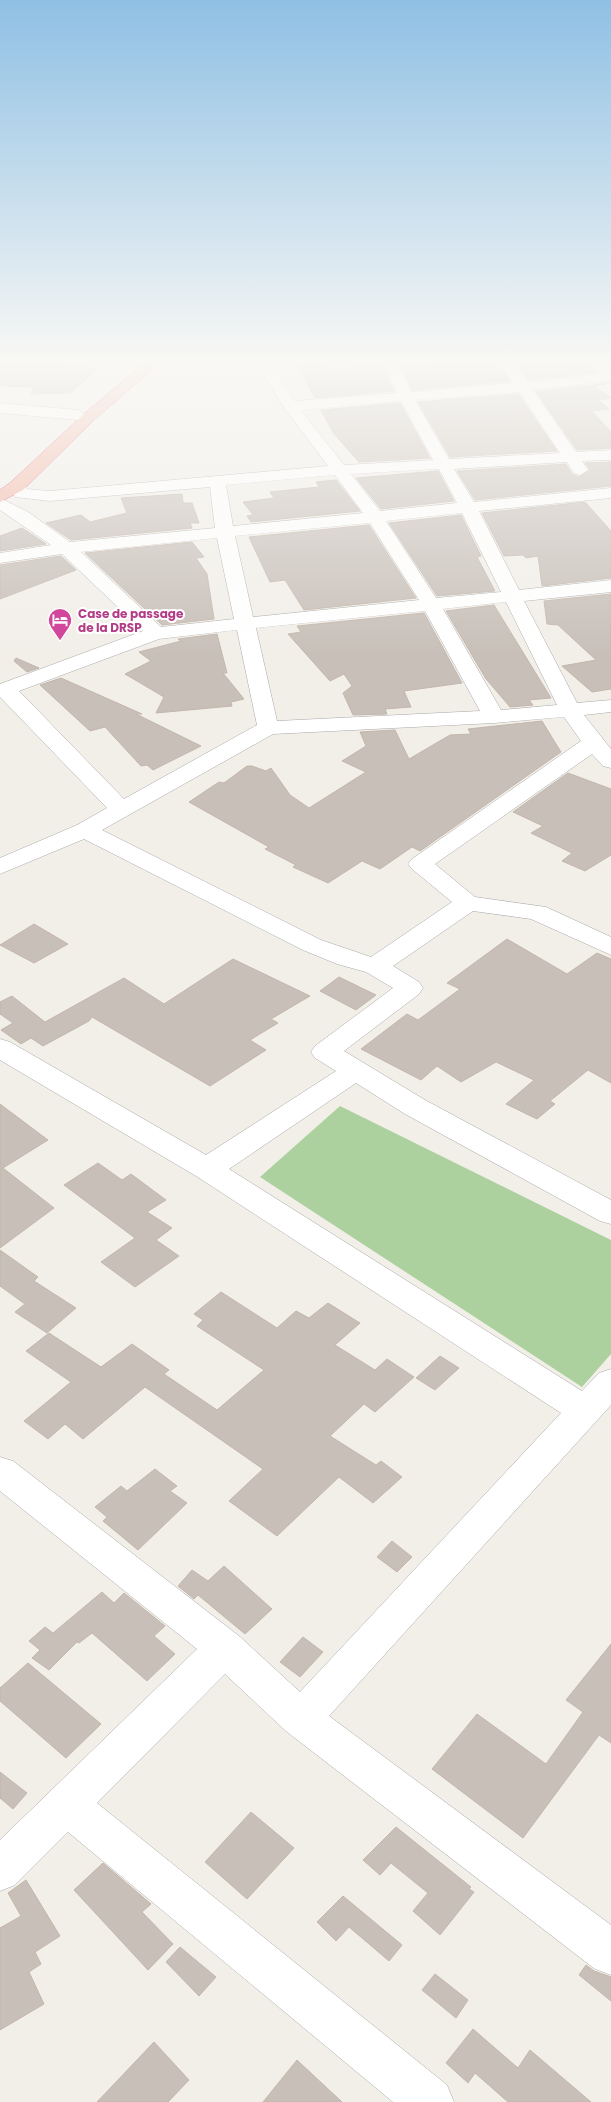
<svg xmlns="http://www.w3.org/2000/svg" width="611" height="2102" font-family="Poppins,sans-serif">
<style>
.forest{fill:#add19e}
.building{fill:#c7bfb8;stroke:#c4b6ab}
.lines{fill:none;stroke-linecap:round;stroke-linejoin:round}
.minor-casing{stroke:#a9a9a9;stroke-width:1}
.trunk-casing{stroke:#dc2a67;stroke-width:1}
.minor{fill:#fff;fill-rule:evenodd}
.trunk{fill:#f2b4a3;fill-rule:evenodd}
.labels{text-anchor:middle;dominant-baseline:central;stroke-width:4;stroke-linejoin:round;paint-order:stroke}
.far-hotel-label{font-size:12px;font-weight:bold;fill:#b23c85;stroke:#fff;text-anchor:start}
</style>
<rect width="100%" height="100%" fill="#f2efe9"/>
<path class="forest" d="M 340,1106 L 611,1240 L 611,1354 L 582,1387 L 260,1177 Z"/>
<path class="building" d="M 0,362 L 44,362 L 98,368 L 71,393 L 31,394 L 33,387 L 0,386 Z
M 434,362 L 498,363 L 510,381 L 412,390 L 402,366 L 435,364 Z
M 586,362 L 600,372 L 528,380 L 516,363 Z
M 296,363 L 323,363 L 324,368 L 382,366 L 394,391 L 315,398 Z
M 611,383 L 594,386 L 611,398 L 598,400 L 609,409 L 592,411 L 611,432 L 611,448 L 577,450 L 536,392 Z
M 518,394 L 557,451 L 450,457 L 418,402 Z
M 400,403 L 430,458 L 359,462 L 334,434 L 321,410 Z
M 611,462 L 611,486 L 475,500 L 457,471 L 566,464 L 572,474 L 579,477 L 590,470 L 585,463 Z
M 438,471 L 454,501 L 381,509 L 356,478 Z
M 336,480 L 360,511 L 251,522 L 247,516 L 253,515 L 243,502 L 274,498 L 270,492 L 319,487 L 316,482 Z
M 182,494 L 183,503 L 192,503 L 199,523 L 190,523 L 192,528 L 71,540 L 46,523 L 81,515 L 90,522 L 127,513 L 121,498 Z
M 585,502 L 611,531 L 611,578 L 542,586 L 538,556 L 526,558 L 523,555 L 504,556 L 482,513 Z
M 461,515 L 481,556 L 477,557 L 495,591 L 437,596 L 389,523 Z
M 369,525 L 416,598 L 304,610 L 285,580 L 270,582 L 249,537 Z
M 22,528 L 46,544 L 0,551 L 0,536 Z
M 192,542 L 204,557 L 196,558 L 207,574 L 214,619 L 162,625 L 85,553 Z
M 61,556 L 76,570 L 0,599 L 0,565 Z
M 611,594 L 611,689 L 592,692 L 562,666 L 596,660 L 558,625 L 547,624 L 544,601 Z
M 494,605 L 551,698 L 529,700 L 533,705 L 510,707 L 486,679 L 446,611 Z
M 424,613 L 462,683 L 404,691 L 411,707 L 385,709 L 387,714 L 353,715 L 343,693 L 352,686 L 344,674 L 330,681 L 288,634 L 301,632 L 297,626 Z
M 217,634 L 227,673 L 223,673 L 244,699 L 231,702 L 232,706 L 156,713 L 164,697 L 125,674 L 151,661 L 139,652 L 181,641 L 178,639 Z
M 16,658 L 39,668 L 27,672 L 14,661 Z
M 61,678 L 142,714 L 136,714 L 201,746 L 153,770 L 147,765 L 141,766 L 105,727 L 90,731 L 40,685 Z
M 542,721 L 561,752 L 420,851 L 412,847 L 380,869 L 362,861 L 328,883 L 293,867 L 296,865 L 265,849 L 269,847 L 189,802 L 219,782 L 224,783 L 247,766 L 252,766 L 266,771 L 271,768 L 290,795 L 309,808 L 366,772 L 342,761 L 366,746 L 360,732 L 395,730 L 409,759 L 450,735 L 471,734 L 468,729 Z
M 568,773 L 611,789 L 611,855 L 585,871 L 562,861 L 572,853 L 531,833 L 543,826 L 513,812 Z
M 34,924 L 68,944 L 34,963 L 0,945 Z
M 507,939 L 567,974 L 597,953 L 611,959 L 611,1083 L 588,1070 L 550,1101 L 555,1104 L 537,1119 L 506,1104 L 534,1080 L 496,1062 L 461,1082 L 437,1066 L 421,1080 L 361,1049 L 407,1014 L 418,1020 L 460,989 L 447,983 Z
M 233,959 L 310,996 L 271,1019 L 278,1023 L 250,1040 L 266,1050 L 210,1086 L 92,1017 L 89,1021 L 43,1046 L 31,1038 L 21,1044 L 1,1030 L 13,1023 L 0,1014 L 0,1002 L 12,996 L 45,1022 L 124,978 L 164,1004 Z
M 339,977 L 376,995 L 356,1010 L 320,991 Z
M 0,1104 L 48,1140 L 3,1168 L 54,1208 L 0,1248 Z
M 98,1163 L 122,1180 L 131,1174 L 166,1200 L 147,1212 L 172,1228 L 156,1240 L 179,1256 L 135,1287 L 101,1262 L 135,1238 L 64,1185 Z
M 0,1250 L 38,1277 L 34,1281 L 76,1308 L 47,1333 L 15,1312 L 25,1304 L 0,1286 Z
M 221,1292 L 277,1328 L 296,1311 L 309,1318 L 328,1303 L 360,1323 L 335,1345 L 375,1370 L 387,1359 L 414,1377 L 375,1412 L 364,1404 L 330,1436 L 376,1465 L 381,1461 L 402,1477 L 373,1503 L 339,1477 L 277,1536 L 229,1501 L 263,1469 L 145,1387 L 83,1439 L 65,1424 L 48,1439 L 24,1421 L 71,1382 L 26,1351 L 49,1333 L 101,1367 L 132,1344 L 169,1370 L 164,1374 L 217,1410 L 264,1370 L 197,1326 L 203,1320 L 194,1314 Z
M 440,1356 L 459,1368 L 435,1390 L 416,1378 Z
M 155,1469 L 177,1486 L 170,1491 L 187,1503 L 138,1550 L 103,1521 L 107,1517 L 95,1507 L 121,1486 L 127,1491 Z
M 392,1541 L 412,1557 L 397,1572 L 377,1557 Z
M 224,1566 L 272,1609 L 245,1634 L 198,1595 L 194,1599 L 178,1586 L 192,1570 L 208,1581 Z
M 102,1592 L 114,1603 L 124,1593 L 165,1626 L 154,1636 L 175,1654 L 147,1681 L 92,1633 L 79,1643 L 77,1642 L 49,1670 L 32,1658 L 40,1650 L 29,1641 L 45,1627 L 53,1633 Z
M 303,1637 L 323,1652 L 300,1677 L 280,1662 Z
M 611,1644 L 611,1743 L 599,1735 L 523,1838 L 432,1769 L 477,1714 L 546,1764 L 583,1712 L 566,1700 Z
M 28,1663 L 101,1724 L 66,1758 L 0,1701 L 0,1688 Z
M 0,1772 L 27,1793 L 13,1809 L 0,1798 Z
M 251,1812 L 294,1848 L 247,1899 L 205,1862 Z
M 396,1827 L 471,1887 L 469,1889 L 474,1892 L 440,1935 L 413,1911 L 428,1893 L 391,1863 L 380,1875 L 363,1860 Z
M 103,1863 L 151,1904 L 142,1912 L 173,1944 L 148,1970 L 74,1890 Z
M 26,1880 L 60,1936 L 35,1952 L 41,1964 L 29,1972 L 44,2004 L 0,2030 L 0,1928 L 21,1916 L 8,1893 Z
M 343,1896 L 402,1945 L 389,1961 L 349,1927 L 336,1941 L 317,1922 Z
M 180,1947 L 216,1977 L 199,1996 L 166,1962 Z
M 586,1965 L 594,1971 L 611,1977 L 611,2001 L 579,1975 Z
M 435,1974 L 468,2000 L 456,2018 L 422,1990 Z
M 473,2029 L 518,2068 L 530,2050 L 591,2102 L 508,2102 L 475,2073 L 468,2083 L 446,2063 Z
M 154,2042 L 189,2080 L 168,2102 L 97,2102 Z
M 297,2060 L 342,2102 L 263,2102 Z"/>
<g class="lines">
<g class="minor-casing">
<path id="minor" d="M 256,362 L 270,362 L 295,401 L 397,393 L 384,362 L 398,362 L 411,392 L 513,383 L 499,362 L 513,362 L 527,382 L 611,373 L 611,381 L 533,390 L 576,452 L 611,450 L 611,460 L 582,461 L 588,470 L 580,475 L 574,473 L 567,462 L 454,469 L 474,502 L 611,488 L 611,498 L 479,511 L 519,590 L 611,580 L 611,592 L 524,601 L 577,703 L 611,700 L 611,712 L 584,715 L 611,749 L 611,768 L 603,766 L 592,754 L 435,864 L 475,897 L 546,907 L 611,937 L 611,955 L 531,919 L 473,911 L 393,966 L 419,982 L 423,988 L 419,994 L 344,1051 L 425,1100 L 611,1200 L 611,1224 L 600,1221 L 405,1114 L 356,1083 L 229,1169 L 582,1391 L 599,1373 L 611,1369 L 611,1405 L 329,1716 L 611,1925 L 611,1975 L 595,1969 L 287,1732 L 225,1674 L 97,1803 L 447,2085 L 454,2102 L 393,2102 L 68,1832 L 15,1885 L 0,1891 L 0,1840 L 197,1649 L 0,1491 L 0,1457 L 13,1461 L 239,1636 L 300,1692 L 561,1413 L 196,1176 L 0,1060 L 0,1039 L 10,1042 L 206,1155 L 336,1071 L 315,1058 L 311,1052 L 315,1046 L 393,988 L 366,972 L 337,964 L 303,950 L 84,839 L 0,874 L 0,858 L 77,825 L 107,808 L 0,697 L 0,684 L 143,631 L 62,554 L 0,563 L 0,553 L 51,545 L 0,510 L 0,498 L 28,512 L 70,542 L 215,528 L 210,487 L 50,501 L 15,497 L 9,486 L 11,482 L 23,482 L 27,489 L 50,491 L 328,466 L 285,409 ZM 519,392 L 560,453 L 449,459 L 415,400 ZM 401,401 L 433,460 L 344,465 L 301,410 ZM 439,469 L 457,503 L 380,511 L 351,474 ZM 335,475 L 363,513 L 233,526 L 226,485 ZM 462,513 L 501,592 L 436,598 L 386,521 ZM 370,523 L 419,600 L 253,617 L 235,536 ZM 217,538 L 234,619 L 161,627 L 81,552 ZM 506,602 L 557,705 L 501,710 L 443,609 ZM 425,611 L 480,711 L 277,721 L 256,628 ZM 237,630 L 257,725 L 124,799 L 19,691 L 159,639 ZM 564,717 L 581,741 L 412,859 L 408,864 L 412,869 L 452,902 L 371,957 L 321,940 L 102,830 L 273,734 L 494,723 Z
M 0,403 L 78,410 L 86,415 L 78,420 L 0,413 Z"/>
</g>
<g class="trunk-casing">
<path id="trunk" d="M 146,362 L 161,362 L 94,420 L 23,490 L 0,502 L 0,490 L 11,482 L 84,414 Z"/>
</g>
<use href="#minor" class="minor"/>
<use href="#trunk" class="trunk"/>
</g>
<linearGradient id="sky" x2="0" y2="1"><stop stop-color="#8fc0e4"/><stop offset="0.55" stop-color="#f9f8f5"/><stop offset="1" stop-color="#f9f8f5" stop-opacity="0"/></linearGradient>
<rect width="611" height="656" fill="url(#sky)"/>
<defs>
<g id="hotel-pin" transform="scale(1.25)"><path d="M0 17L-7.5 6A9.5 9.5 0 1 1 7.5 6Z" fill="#d1479c" stroke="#fff"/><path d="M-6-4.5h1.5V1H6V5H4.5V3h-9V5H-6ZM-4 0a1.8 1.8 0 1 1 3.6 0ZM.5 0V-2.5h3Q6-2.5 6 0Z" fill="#fff"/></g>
</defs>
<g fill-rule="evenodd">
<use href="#hotel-pin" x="60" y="620"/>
</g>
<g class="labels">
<g class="far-hotel-label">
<text x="78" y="613">Case de passage<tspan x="78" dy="14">de la DRSP</tspan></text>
</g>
</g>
</svg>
